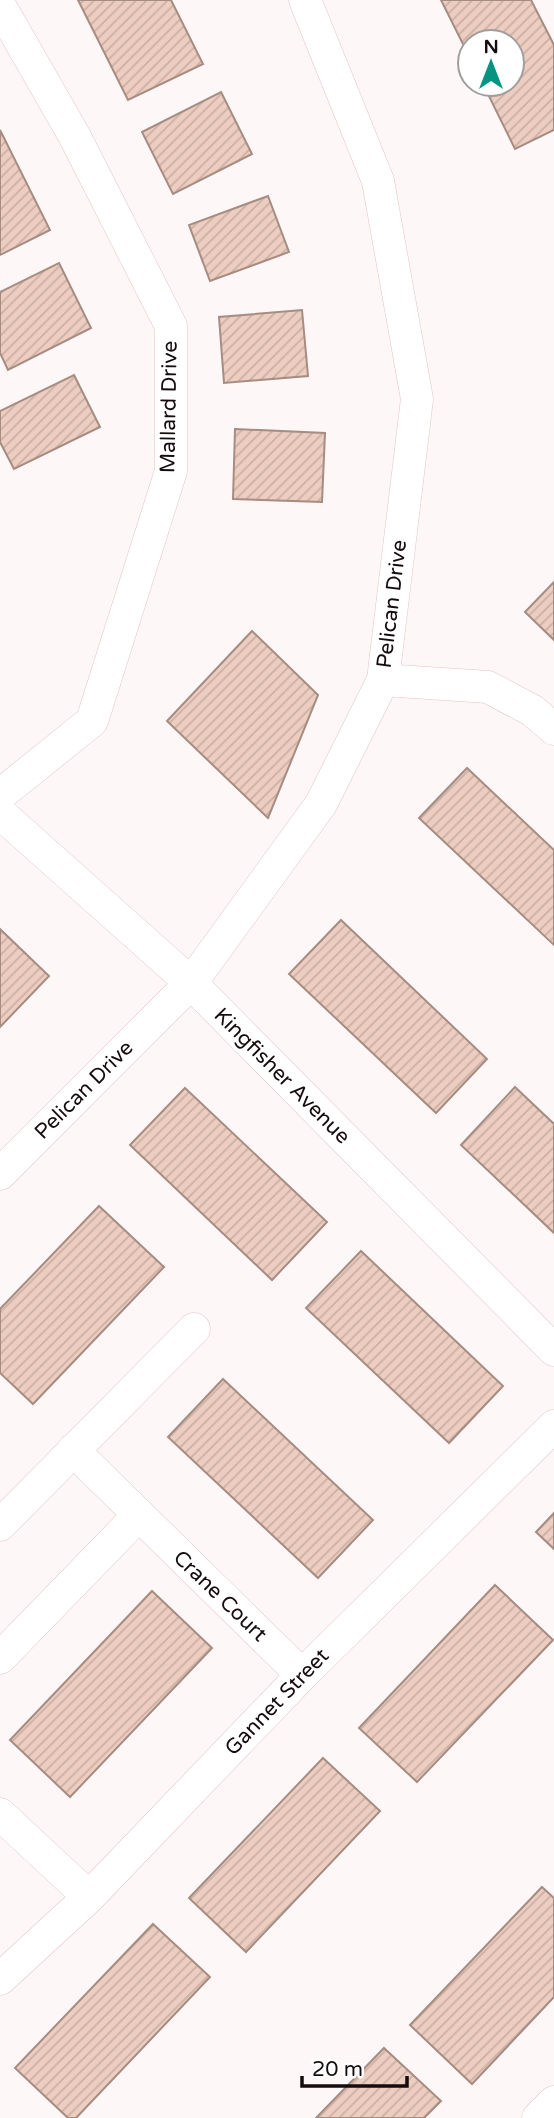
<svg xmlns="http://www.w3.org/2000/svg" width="554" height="2118" font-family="'Varela Round',sans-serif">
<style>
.building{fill:url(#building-hatch);stroke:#a68c81;stroke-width:2}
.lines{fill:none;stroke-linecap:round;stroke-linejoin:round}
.street-casing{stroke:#e3c4c7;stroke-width:33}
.street{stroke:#fff;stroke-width:32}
.labels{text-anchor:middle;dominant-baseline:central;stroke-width:7;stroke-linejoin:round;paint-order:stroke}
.street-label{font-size:21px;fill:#160c0d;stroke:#fff}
</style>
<defs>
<pattern id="building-hatch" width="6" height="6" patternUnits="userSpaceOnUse" patternTransform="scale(1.75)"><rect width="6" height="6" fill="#edcdc0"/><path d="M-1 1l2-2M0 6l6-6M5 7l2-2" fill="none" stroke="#caafa4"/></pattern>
</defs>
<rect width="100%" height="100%" fill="#fef7f8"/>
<path class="building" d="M 78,0 L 171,0 L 203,64 L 128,100 Z
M 441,0 L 531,0 L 554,45 L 554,130 L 515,149 L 483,84 L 512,84 L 512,42 L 470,42 L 470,58 Z
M 221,92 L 252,154 L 173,194 L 142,132 Z
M 0,130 L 50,230 L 0,255 Z
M 268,196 L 289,252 L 210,281 L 189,225 Z
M 59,263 L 91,328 L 8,370 L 0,353 L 0,292 Z
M 302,310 L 308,376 L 224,383 L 219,317 Z
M 74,375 L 100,427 L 14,469 L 0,442 L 0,411 Z
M 235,429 L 325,433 L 322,502 L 233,499 Z
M 554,582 L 554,640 L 525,612 Z
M 252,631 L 318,695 L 268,818 L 167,721 Z
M 467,768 L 554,850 L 554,945 L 419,818 Z
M 341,920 L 487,1059 L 436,1113 L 289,974 Z
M 0,929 L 49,976 L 0,1027 Z
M 515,1087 L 554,1124 L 554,1233 L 461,1145 Z
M 185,1088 L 327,1222 L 272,1280 L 130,1145 Z
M 99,1206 L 164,1267 L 33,1404 L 0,1373 L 0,1309 Z
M 361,1251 L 503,1386 L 449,1443 L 306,1308 Z
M 223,1379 L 373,1520 L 318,1578 L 168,1437 Z
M 554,1513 L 554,1549 L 536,1532 Z
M 495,1585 L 553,1640 L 417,1782 L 359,1728 Z
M 152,1591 L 212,1648 L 70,1797 L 10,1740 Z
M 323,1758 L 380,1811 L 246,1952 L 189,1898 Z
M 542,1887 L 554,1898 L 554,1997 L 472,2084 L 410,2025 Z
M 153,1924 L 210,1977 L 76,2118 L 68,2118 L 15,2068 Z
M 384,2048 L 441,2101 L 424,2118 L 316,2118 Z"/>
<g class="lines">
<g class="street-casing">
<path id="street" d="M 0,6 L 75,137 L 171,326 L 171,471 L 92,721 L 0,795
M 383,680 L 488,687 L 533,711 L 554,729
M 0,813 L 191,983 L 554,1350
M 0,1174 L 191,983 L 321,804 L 383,680 L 417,399 L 378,181 L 305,0
M 73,1450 L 302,1675
M 0,1525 L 194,1329
M 0,1658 L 138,1516
M 0,1814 L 89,1897
M 0,1979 L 89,1897 L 302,1675 L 554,1426
M 538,2118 L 554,2102"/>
</g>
<use href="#street" class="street"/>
</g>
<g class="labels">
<g class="street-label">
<text transform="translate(169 407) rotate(-89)">Mallard Drive</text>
<text transform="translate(392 604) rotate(-83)">Pelican Drive</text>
<text transform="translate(282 1076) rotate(45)">Kingfisher Avenue</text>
<text transform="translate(84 1090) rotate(-45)">Pelican Drive</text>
<text transform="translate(220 1596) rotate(44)">Crane Court</text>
<text transform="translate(277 1702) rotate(-46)">Gannet Street</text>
</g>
</g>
<g transform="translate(491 63)"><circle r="33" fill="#ffffff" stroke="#a29e9e" stroke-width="2"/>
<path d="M0-5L12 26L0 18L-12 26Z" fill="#059482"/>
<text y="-10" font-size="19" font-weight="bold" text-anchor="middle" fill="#160c0d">N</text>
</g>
<path d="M302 2076v10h105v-10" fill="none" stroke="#160c0d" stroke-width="3.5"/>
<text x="312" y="2076" font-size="21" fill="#160c0d" stroke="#ffffff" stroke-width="5" paint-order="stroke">20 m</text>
</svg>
